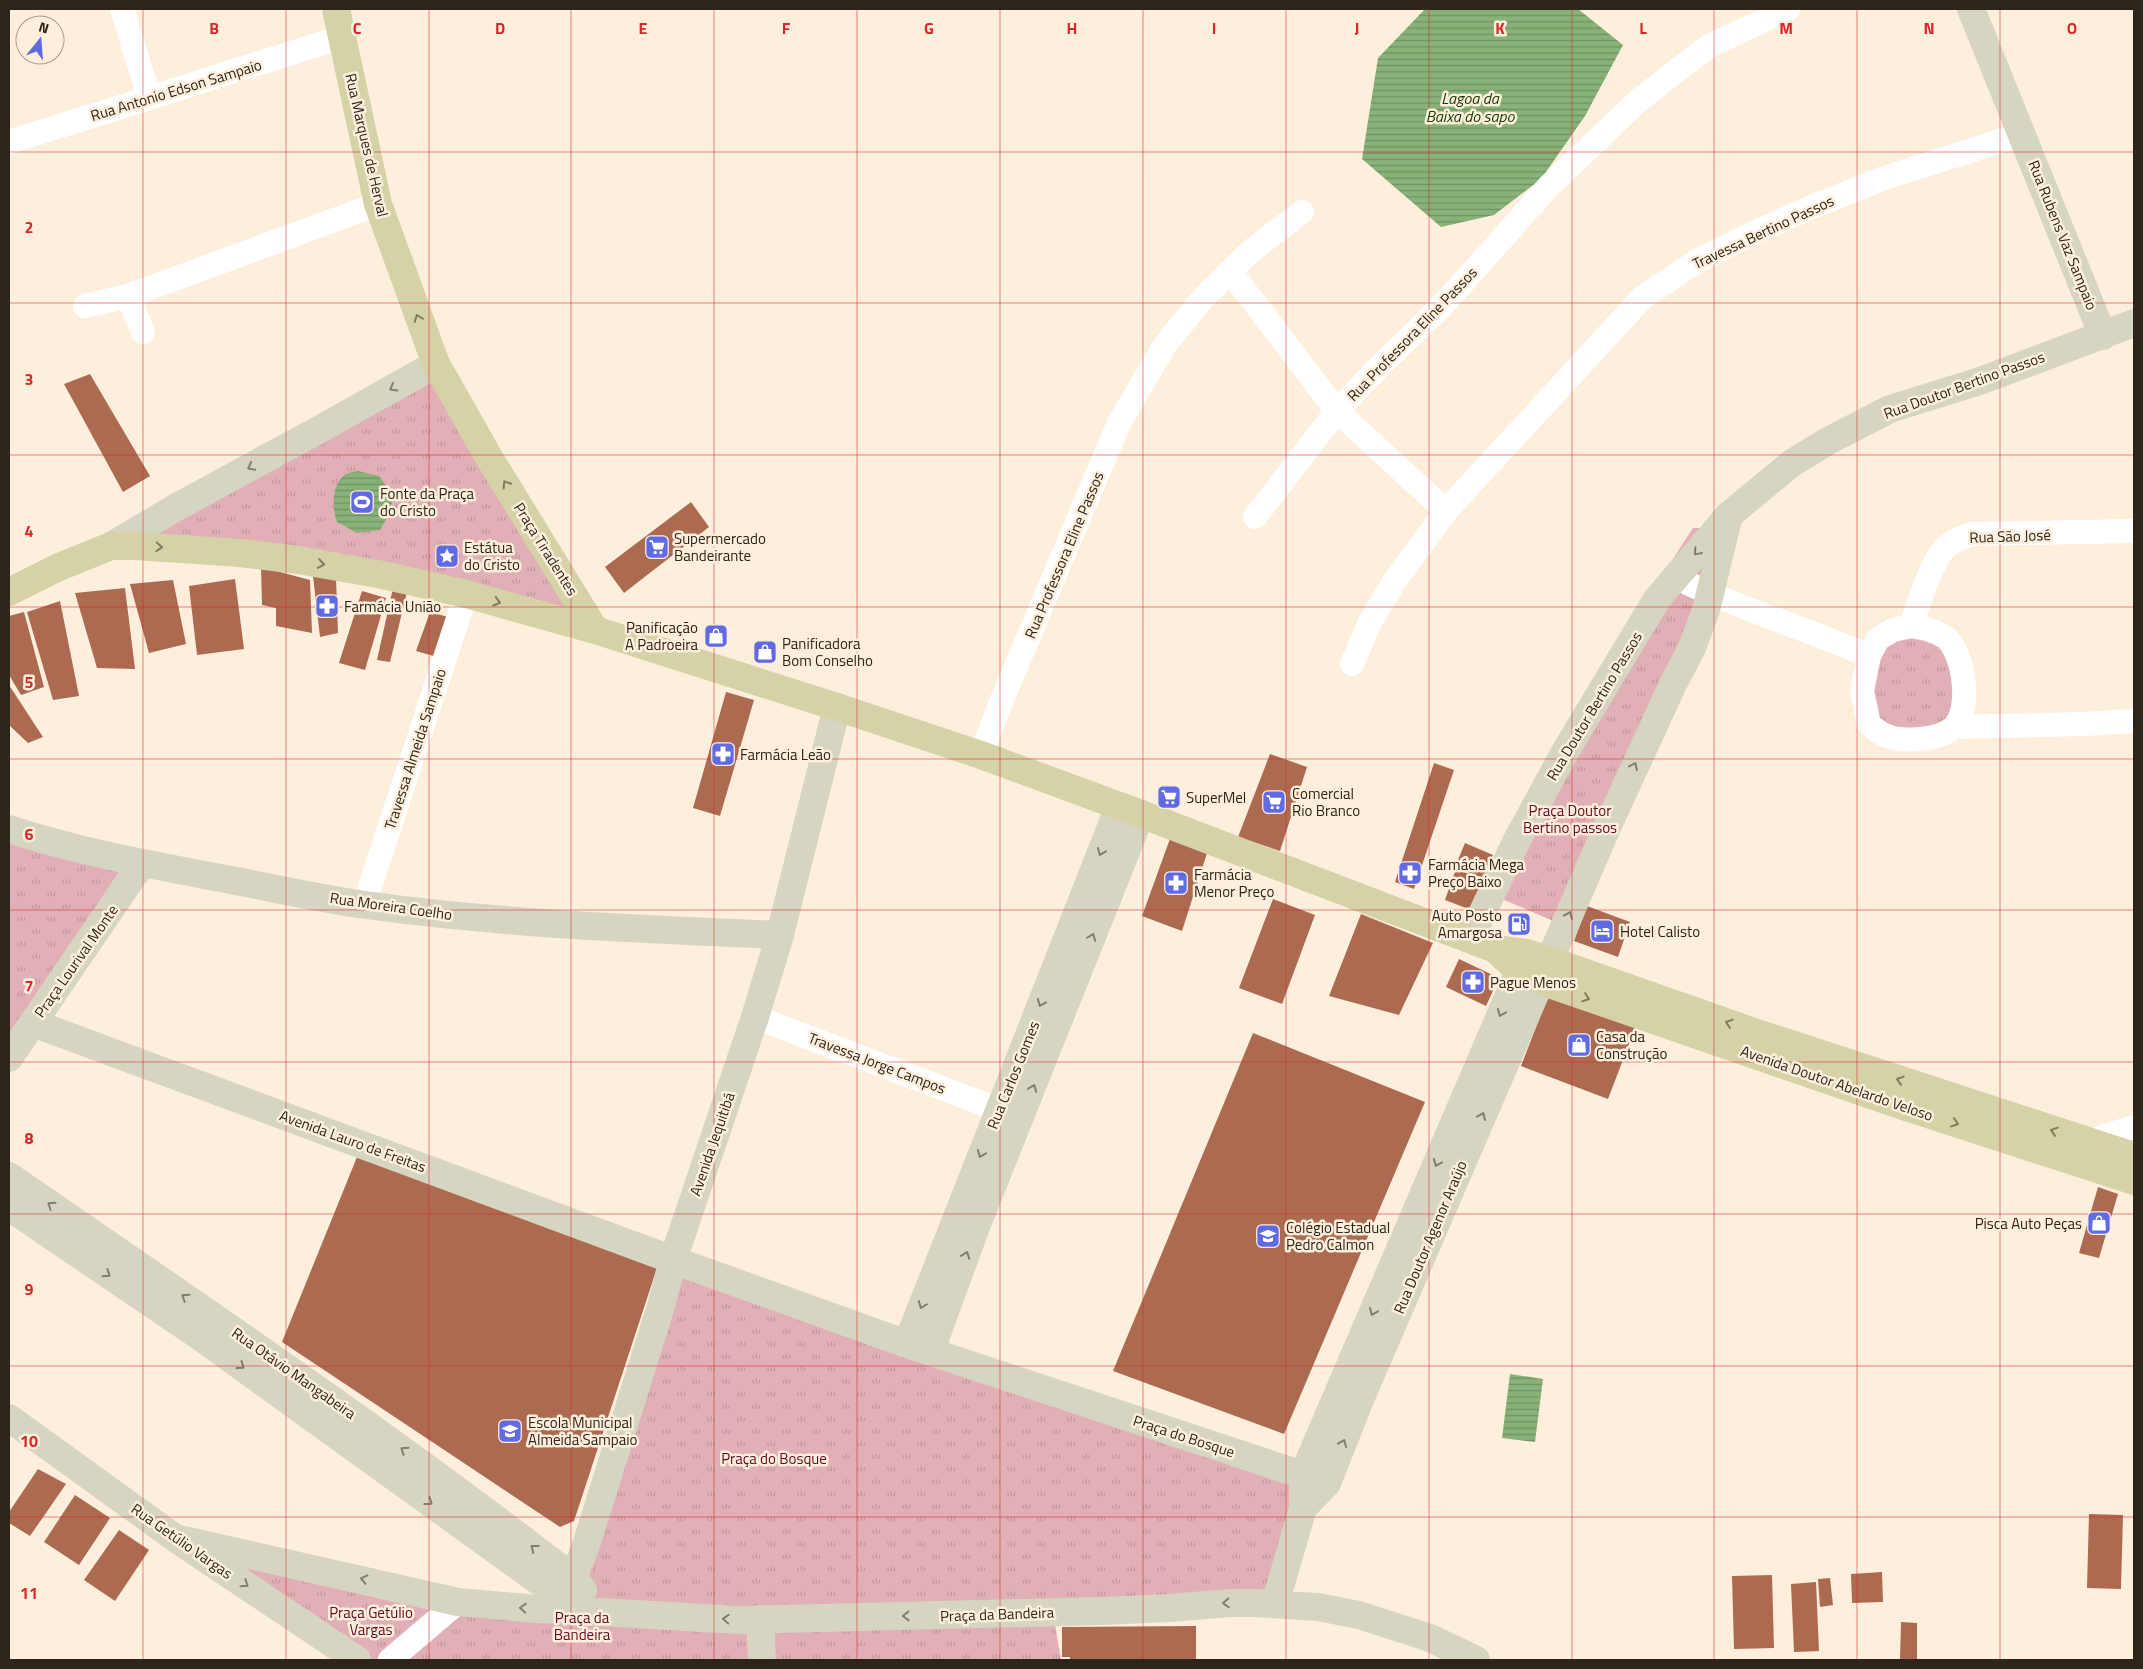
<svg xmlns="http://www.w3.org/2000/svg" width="2143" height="1669" font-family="'Titillium Web',sans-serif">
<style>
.park{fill:url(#park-tufts)}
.water{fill:url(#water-rules)}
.building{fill:#ac6a50}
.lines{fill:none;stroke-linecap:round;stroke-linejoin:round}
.street{stroke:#fff;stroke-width:24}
.secondary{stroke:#d6d5c1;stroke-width:28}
.primary{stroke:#d4d2a6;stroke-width:28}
.oneway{stroke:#817c60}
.oneway2{stroke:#827d6e}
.grid{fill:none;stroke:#d62828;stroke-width:1;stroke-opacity:0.55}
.labels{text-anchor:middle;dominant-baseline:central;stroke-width:5;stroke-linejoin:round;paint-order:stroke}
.street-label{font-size:15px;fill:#2e251a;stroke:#feefdd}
.poi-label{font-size:15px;fill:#2e251a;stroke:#feefdd;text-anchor:start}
.park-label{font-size:15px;fill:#650926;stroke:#feefdd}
.water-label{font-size:16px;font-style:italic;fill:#153d00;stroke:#feefdd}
.grid-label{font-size:16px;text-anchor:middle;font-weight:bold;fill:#d62828;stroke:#feefdd;stroke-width:5;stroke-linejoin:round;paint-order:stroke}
</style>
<defs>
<pattern id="park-tufts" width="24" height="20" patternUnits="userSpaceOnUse" patternTransform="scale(1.25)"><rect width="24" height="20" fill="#e1b0b6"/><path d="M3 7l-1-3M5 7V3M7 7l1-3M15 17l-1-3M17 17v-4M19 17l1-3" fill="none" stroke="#c1979c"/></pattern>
<pattern id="water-rules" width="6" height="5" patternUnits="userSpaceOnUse" patternTransform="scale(1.25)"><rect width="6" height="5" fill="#88b278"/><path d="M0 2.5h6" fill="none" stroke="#709162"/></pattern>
</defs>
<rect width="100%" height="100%" fill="#feefdd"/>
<path class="park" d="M 436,364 L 595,630 L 544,616 L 163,547 L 153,522 Z
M 1693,528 L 1726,528 L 1706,610 L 1558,923 L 1495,896 L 1658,582 Z
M 1907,632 L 1957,651 L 1965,695 L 1949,726 L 1917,740 L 1871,726 L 1872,652 Z
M 9,838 L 139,865 L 9,1034 Z
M 673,1260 L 1303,1475 L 1274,1604 L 1053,1613 L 1061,1660 L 358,1660 L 211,1546 L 550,1609 Z"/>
<path class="water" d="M 1425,9 L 1578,9 L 1623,45 L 1585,116 L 1541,179 L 1494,215 L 1441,227 L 1362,159 L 1378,58 Z
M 358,471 L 379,476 C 397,500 395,505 380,530 L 357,533 L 337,522 C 332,508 331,484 346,474 C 349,473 354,472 358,471 Z
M 1510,1374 L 1543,1379 L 1535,1442 L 1502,1438 Z"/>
<path class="building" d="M 90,374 L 150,476 L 123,492 L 64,384 Z
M 691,502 L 709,527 L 624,593 L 605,567 Z
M 261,567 L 310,580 L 312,633 L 276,626 L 276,608 L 262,605 Z
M 313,576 L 336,578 L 338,633 L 320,637 Z
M 235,579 L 244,649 L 197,655 L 189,586 Z
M 173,580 L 186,644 L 149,653 L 130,584 Z
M 125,588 L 135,669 L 97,668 L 75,593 Z
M 393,588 L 408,588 L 390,662 L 377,660 Z
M 362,591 L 386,598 L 365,670 L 339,663 Z
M 60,601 L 79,696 L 53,700 L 27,612 Z
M 24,612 L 44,687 L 21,695 L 9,675 L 9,616 Z
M 430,612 L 448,617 L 437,657 L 416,651 Z
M 9,685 L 43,737 L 28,743 L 9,725 Z
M 726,692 L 754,700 L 720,816 L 693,808 Z
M 1270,754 L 1307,767 L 1280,851 L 1238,837 Z
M 1434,763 L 1454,770 L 1414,889 L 1395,882 Z
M 1171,836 L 1208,850 L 1182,931 L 1142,916 Z
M 1465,843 L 1493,855 L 1489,866 L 1460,855 Z
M 1460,855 L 1488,867 L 1483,878 L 1455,867 Z
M 1456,869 L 1483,879 L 1471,910 L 1445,900 Z
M 1273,899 L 1315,915 L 1282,1004 L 1239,988 Z
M 1587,906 L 1630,922 L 1618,957 L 1574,941 Z
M 1361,914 L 1433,943 L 1399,1015 L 1329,996 Z
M 1459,959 L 1499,978 L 1486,1006 L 1446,987 Z
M 1550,991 L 1637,1023 L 1608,1099 L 1521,1066 Z
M 1253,1033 L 1425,1102 L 1284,1434 L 1113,1371 Z
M 357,1157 L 657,1268 L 574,1521 L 560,1527 L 282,1342 Z
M 2098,1187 L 2118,1194 L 2099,1258 L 2079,1253 Z
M 38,1469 L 66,1484 L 30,1536 L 9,1523 L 9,1512 Z
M 75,1495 L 110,1518 L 79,1565 L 44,1542 Z
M 2089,1514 L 2123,1515 L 2121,1589 L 2087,1588 Z
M 119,1530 L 149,1550 L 115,1601 L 84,1580 Z
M 1882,1572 L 1883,1602 L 1852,1603 L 1851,1574 Z
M 1772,1575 L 1774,1648 L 1734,1649 L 1732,1576 Z
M 1830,1578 L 1833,1605 L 1820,1607 L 1818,1579 Z
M 1816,1582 L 1819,1651 L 1794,1652 L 1791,1584 Z
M 1901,1622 L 1917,1623 L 1917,1660 L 1900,1660 Z
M 1196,1626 L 1196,1660 L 1070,1660 L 1070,1657 L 1062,1657 L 1062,1627 Z"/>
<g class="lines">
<path class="street" d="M 122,9 L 149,97
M 9,142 C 120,107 231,73 342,37
M 1230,271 L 1251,251 L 1302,212
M 128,296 L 143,332
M 85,306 L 128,296 L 378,204
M 1255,517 L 1337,411 L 1446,511
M 1675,577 C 1737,608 1805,628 1869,656
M 1911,626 C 1923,628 1936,630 1946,638 C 1964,653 1972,709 1954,727 C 1941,740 1901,743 1885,735 C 1879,733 1874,728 1869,724 L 1862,691 L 1869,656 L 1878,639 L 1893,630 Z
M 1911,626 C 1917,608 1932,561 1944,549 C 1951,541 1961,538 1972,534 L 2134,531
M 1352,664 L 1370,622 L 1394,582 L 1446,511 L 1642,298 L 1697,261 L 1760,230 L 1812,207 L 1884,178 L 2023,134
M 1955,727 L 2084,724 L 2134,721
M 981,755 L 999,707 L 1119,423 L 1165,345 L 1203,298 L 1230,271 L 1337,411 L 1376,370 L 1443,305 L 1548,187 L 1639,100 L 1709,46 L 1788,9
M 364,905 L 466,594
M 755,1017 L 1018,1117
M 2083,1147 L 2087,1142 L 2134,1127
M 390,1660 L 458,1602"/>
<path class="secondary" d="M 1971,9 L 2103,336
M 111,546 L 175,508 L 322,428 L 436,364
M 9,829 C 76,851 146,864 215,877 C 265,886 315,898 366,905 C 503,924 642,929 780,935
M 1470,939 L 1516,842 L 1566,750 L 1657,599 L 1729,515 L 1792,463 L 1828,441 L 1890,409 L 1980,381 L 2134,323
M 33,1023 L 673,1260 L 907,1344 L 1327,1483
M 9,1058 L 142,863
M 9,1176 C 199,1307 391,1436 573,1578 L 583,1590
M 9,1207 L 199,1336 L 562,1598
M 907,1344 L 1119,807
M 931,1350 L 977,1224 L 1141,814
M 9,1418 L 175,1538 L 357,1660
M 1303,1508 L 1327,1483 L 1359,1402 L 1605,832 L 1673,684 L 1692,648 L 1706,610 L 1729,515
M 175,1538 L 458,1602 L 538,1609 C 542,1609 547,1610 550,1609 C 567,1603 581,1557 587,1542 L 661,1306 L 673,1260 L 755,1017 L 780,935 L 837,707
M 1275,1604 L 1303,1508 L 1303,1475 L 1527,953
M 550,1609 L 737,1620 L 1104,1611 L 1169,1608 L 1230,1603 L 1255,1603 L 1318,1607 L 1359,1615 L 1430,1638 L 1476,1660
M 760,1619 L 762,1660"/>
<path class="primary" d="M 336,9 L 378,204 L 436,364 L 487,454 L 595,630
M 9,592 L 59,567 L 111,546 L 136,546 L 240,553 L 298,560 L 383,575 L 466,594 L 595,630 L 837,707 L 981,755 L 1141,814 L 1495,949 L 1527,953 L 1549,960 L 1754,1032 L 2134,1156
M 1495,949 L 1519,971 L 1555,986 L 1903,1106 L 2134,1181"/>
</g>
<defs><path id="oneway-chevron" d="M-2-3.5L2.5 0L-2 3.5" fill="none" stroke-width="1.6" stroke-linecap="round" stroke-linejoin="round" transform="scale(1.25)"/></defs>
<g class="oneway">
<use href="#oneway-chevron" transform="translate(418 318) rotate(-111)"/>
<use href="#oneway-chevron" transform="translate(506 484) rotate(-122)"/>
<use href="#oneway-chevron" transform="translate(159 547) rotate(3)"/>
<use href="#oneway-chevron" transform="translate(321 564) rotate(10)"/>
<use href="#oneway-chevron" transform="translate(497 602) rotate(16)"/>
<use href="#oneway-chevron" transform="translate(1586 998) rotate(19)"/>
<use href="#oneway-chevron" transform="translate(1729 1023) rotate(-161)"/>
<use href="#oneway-chevron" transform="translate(1900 1080) rotate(-162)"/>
<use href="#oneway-chevron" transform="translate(1955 1123) rotate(18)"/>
<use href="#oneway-chevron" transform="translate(2054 1131) rotate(-162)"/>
</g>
<g class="oneway2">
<use href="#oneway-chevron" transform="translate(393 388) rotate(150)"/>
<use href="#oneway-chevron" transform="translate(251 467) rotate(152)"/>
<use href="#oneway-chevron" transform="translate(1697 552) rotate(131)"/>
<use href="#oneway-chevron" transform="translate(1634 766) rotate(-65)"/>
<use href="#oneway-chevron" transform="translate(1101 852) rotate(112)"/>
<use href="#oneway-chevron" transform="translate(1569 915) rotate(-66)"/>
<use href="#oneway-chevron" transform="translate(1092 937) rotate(-69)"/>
<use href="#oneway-chevron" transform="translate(1041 1003) rotate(112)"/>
<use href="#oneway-chevron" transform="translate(1501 1013) rotate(113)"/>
<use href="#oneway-chevron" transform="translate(1033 1088) rotate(-69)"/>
<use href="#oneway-chevron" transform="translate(1482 1116) rotate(-67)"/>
<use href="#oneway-chevron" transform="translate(981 1154) rotate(112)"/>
<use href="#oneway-chevron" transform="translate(1437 1163) rotate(113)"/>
<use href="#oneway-chevron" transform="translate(51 1205) rotate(-146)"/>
<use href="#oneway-chevron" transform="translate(966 1255) rotate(-70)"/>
<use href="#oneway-chevron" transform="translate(107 1274) rotate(34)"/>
<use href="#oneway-chevron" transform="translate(185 1297) rotate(-146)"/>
<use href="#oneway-chevron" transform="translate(922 1305) rotate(111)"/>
<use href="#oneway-chevron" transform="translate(1373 1312) rotate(113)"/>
<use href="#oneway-chevron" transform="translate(241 1366) rotate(36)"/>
<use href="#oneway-chevron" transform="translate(1343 1443) rotate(-68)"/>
<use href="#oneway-chevron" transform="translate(404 1450) rotate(-145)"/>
<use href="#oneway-chevron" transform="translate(429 1502) rotate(36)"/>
<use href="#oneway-chevron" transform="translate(534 1548) rotate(-142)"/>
<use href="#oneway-chevron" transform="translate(364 1579) rotate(-167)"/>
<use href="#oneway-chevron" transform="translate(245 1584) rotate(34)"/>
<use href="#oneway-chevron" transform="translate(1226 1603) rotate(177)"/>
<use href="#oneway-chevron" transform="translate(523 1608) rotate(-176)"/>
<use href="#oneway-chevron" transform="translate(906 1616) rotate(179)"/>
<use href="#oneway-chevron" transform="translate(726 1619) rotate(-177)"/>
</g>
<path class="grid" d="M 143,9 L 143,1660M 286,9 L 286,1660M 429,9 L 429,1660M 571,9 L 571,1660M 714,9 L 714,1660M 857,9 L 857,1660M 1000,9 L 1000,1660M 1143,9 L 1143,1660M 1286,9 L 1286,1660M 1429,9 L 1429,1660M 1572,9 L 1572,1660M 1714,9 L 1714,1660M 1857,9 L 1857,1660M 2000,9 L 2000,1660M 9,152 L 2134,152M 9,303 L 2134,303M 9,455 L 2134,455M 9,607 L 2134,607M 9,759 L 2134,759M 9,910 L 2134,910M 9,1062 L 2134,1062M 9,1214 L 2134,1214M 9,1366 L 2134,1366M 9,1517 L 2134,1517"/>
<defs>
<g id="stadium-square" transform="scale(1.25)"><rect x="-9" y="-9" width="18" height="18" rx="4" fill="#606ae2" stroke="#feefdd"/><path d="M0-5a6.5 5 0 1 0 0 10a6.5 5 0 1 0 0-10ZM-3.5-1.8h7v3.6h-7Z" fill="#fff"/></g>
<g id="supermarket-square" transform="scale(1.25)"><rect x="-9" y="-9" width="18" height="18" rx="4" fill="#606ae2" stroke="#feefdd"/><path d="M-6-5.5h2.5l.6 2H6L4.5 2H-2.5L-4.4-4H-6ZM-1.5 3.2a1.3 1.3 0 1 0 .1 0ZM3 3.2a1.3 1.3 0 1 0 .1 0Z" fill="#fff"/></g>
<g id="sight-square" transform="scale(1.25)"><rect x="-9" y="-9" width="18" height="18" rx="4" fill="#606ae2" stroke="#feefdd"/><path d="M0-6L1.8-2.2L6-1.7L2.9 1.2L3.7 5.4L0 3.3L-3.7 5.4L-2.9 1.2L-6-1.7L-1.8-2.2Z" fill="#fff"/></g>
<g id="pharmacy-square" transform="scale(1.25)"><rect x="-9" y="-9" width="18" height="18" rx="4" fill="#606ae2" stroke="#feefdd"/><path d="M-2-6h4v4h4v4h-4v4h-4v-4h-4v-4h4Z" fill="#fff"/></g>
<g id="shop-square" transform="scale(1.25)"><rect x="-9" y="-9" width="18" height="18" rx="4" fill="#606ae2" stroke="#feefdd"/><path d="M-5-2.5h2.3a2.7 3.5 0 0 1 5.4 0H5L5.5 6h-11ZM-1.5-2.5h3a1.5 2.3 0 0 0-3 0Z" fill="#fff"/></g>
<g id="fuel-square" transform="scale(1.25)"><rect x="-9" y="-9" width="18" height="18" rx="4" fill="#606ae2" stroke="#feefdd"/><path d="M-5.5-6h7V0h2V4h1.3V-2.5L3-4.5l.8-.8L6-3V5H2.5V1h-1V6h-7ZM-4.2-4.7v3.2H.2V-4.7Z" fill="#fff"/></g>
<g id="hotel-square" transform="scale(1.25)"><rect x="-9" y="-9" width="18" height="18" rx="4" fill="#606ae2" stroke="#feefdd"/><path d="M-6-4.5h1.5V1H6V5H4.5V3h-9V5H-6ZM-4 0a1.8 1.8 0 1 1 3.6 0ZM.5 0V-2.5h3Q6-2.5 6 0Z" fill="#fff"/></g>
<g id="school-square" transform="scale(1.25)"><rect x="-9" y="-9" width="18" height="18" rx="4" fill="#606ae2" stroke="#feefdd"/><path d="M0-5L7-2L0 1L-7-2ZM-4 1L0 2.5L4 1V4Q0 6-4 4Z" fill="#fff"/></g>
</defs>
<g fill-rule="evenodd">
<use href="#stadium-square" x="362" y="502"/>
<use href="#supermarket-square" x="657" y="547"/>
<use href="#sight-square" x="447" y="556"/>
<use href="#pharmacy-square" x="327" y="606"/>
<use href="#shop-square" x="716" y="636"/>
<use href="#shop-square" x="765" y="652"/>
<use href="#pharmacy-square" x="723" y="754"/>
<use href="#supermarket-square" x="1169" y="797"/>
<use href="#supermarket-square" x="1274" y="802"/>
<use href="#pharmacy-square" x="1410" y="873"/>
<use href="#pharmacy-square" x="1176" y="883"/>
<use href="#fuel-square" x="1519" y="924"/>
<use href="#hotel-square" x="1602" y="931"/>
<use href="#pharmacy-square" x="1473" y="982"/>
<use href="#shop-square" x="1579" y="1045"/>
<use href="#shop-square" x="2099" y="1223"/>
<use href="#school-square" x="1268" y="1236"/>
<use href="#school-square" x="510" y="1431"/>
</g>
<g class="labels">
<g class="street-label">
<text transform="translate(176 90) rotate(-17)">Rua Antonio Edson Sampaio</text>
<text transform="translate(367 145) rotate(77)">Rua Marques de Herval</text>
<text transform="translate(1763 232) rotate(-25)">Travessa Bertino Passos</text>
<text transform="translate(2063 235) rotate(68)">Rua Rubens Vaz Sampaio</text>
<text transform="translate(1412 334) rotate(-46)">Rua Professora Eline Passos</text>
<text transform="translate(1964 385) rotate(-20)">Rua Doutor Bertino Passos</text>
<text transform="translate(2010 536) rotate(-2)">Rua São José</text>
<text transform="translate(546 549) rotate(58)">Praça Tiradentes</text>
<text transform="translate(1064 555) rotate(-67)">Rua Professora Eline Passos</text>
<text transform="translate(1594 706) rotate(-59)">Rua Doutor Bertino Passos</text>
<text transform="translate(415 749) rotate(-72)">Travessa Almeida Sampaio</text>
<text transform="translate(391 906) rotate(8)">Rua Moreira Coelho</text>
<text transform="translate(76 961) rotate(-55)">Praça Lourival Monte</text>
<text transform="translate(877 1063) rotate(21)">Travessa Jorge Campos</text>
<text transform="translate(1013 1075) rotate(-68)">Rua Carlos Gomes</text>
<text transform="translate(1837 1083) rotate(19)">Avenida Doutor Abelardo Veloso</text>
<text transform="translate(353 1141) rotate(20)">Avenida Lauro de Freitas</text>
<text transform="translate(712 1144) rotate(-71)">Avenida Jequitibá</text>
<text transform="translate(1430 1237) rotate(-67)">Rua Doutor Agenor Araújo</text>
<text transform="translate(294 1373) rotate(35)">Rua Otávio Mangabeira</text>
<text transform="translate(1184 1436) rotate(18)">Praça do Bosque</text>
<text transform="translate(182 1541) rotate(35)">Rua Getúlio Vargas</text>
<text transform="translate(997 1614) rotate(-2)">Praça da Bandeira</text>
</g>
<g class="poi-label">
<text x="380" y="493">Fonte da Praça<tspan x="380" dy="17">do Cristo</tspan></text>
<text x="674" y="538">Supermercado<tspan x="674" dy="17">Bandeirante</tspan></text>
<text x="464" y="547">Estátua<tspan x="464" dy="17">do Cristo</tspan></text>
<text x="344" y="606">Farmácia União</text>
<text x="698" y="627" text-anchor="end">Panificação<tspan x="698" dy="17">A Padroeira</tspan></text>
<text x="782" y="643">Panificadora<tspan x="782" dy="17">Bom Conselho</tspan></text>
<text x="740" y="754">Farmácia Leão</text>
<text x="1292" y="793">Comercial<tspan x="1292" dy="17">Rio Branco</tspan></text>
<text x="1186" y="797">SuperMel</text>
<text x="1428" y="864">Farmácia Mega<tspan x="1428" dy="17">Preço Baixo</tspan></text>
<text x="1194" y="874">Farmácia<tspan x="1194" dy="17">Menor Preço</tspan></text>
<text x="1502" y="915" text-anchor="end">Auto Posto<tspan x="1502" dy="17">Amargosa</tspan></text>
<text x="1620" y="931">Hotel Calisto</text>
<text x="1490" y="982">Pague Menos</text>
<text x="1596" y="1036">Casa da<tspan x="1596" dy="17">Construção</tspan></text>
<text x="2082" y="1223" text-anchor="end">Pisca Auto Peças</text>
<text x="1286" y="1227">Colégio Estadual<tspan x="1286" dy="17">Pedro Calmon</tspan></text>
<text x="528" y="1422">Escola Municipal<tspan x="528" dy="17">Almeida Sampaio</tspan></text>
</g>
<g class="park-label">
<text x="1570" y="810">Praça Doutor<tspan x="1570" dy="17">Bertino passos</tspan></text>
<text x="774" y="1458">Praça do Bosque</text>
<text x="371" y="1612">Praça Getúlio<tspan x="371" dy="17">Vargas</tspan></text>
<text x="582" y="1617">Praça da<tspan x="582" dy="17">Bandeira</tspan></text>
</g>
<g class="water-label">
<text x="1470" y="98">Lagoa da<tspan x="1470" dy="18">Baixa do sapo</tspan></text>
</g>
</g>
<g class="grid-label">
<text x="214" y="34">B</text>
<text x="357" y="34">C</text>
<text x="500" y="34">D</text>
<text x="643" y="34">E</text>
<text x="786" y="34">F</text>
<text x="929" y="34">G</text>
<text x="1072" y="34">H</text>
<text x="1214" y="34">I</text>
<text x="1357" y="34">J</text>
<text x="1500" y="34">K</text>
<text x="1643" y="34">L</text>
<text x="1786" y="34">M</text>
<text x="1929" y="34">N</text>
<text x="2072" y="34">O</text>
<text x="29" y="233">2</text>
<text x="29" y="385">3</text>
<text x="29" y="537">4</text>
<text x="29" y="688">5</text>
<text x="29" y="840">6</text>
<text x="29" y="992">7</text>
<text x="29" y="1144">8</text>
<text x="29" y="1295">9</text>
<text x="29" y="1447">10</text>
<text x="29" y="1599">11</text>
</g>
<rect width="2143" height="1669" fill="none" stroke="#2e251a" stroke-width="20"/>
<g transform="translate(40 40) rotate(17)"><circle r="24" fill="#feefdd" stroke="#ab9e8f"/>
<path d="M0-4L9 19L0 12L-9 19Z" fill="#606ae2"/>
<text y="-8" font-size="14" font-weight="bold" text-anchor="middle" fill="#2e251a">N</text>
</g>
</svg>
